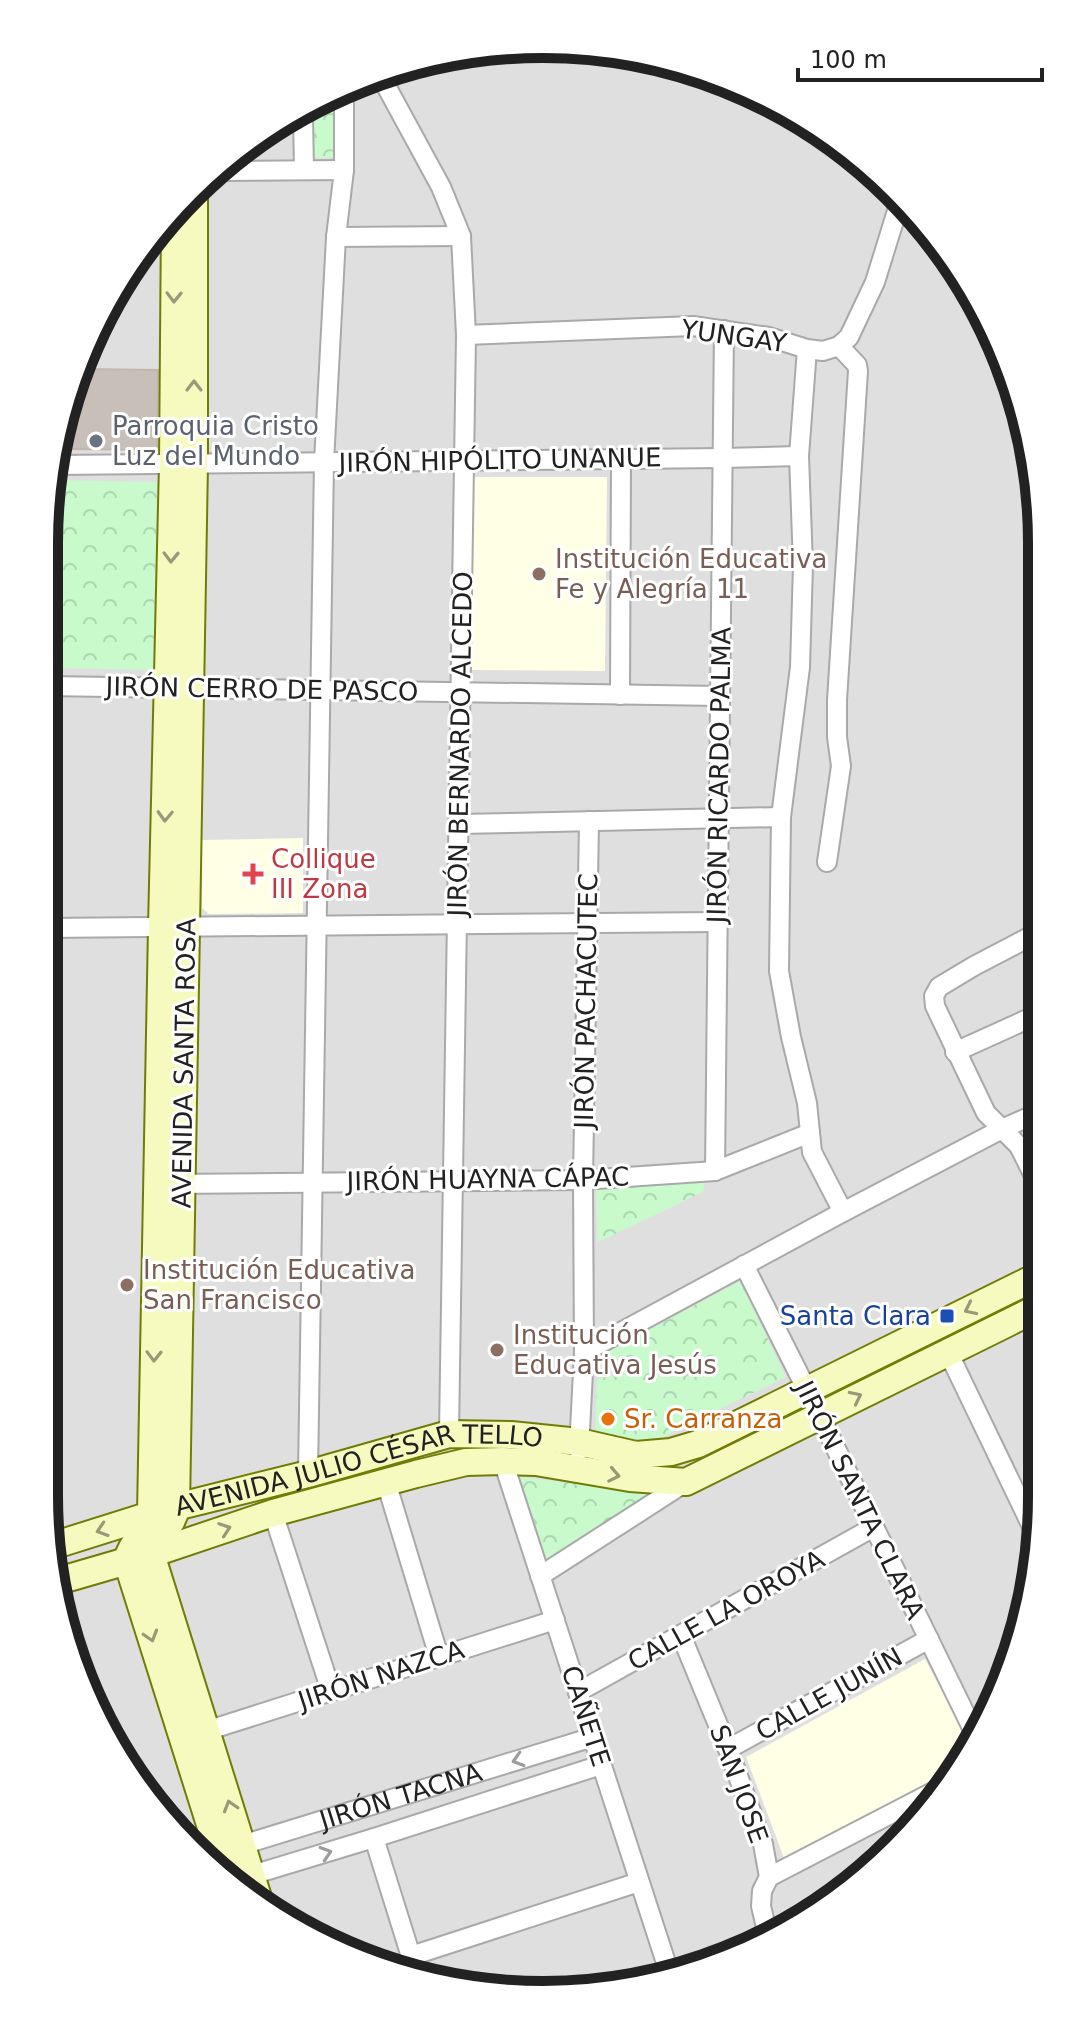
<svg xmlns="http://www.w3.org/2000/svg" width="1086" height="2039" font-family="'DejaVu Sans',sans-serif">
<style>
.residential{fill:#e0dfdf}
.education{fill:#ffffe5}
.park{fill:url(#park-crowns)}
.building{fill:#c7bfb8;stroke:#c4b6ab;stroke-width:2}
.lines{fill:none;stroke-linecap:round;stroke-linejoin:round}
.street-casing{stroke:#a9a9a9;stroke-width:22}
.secondary-casing{stroke:#707d05;stroke-width:30}
.street{stroke:#fff;stroke-width:18}
.secondary{stroke:#f7fabf;stroke-width:26}
.oneway{stroke:#979978}
.oneway2{stroke:#9c9c9c}
.worship-dot{fill:#6b7280;stroke:#fff;stroke-width:3}
.education-dot{fill:#8d6e63;stroke:#fff;stroke-width:3}
.health-dot{fill:#e0444e;stroke:#fff;stroke-width:3}
.transit-dot{fill:#1a4fb4;stroke:#fff;stroke-width:3}
.food-dot{fill:#e8710a;stroke:#fff;stroke-width:3}
.labels{text-anchor:middle;dominant-baseline:central;stroke-width:6;stroke-linejoin:round;paint-order:stroke}
.street-label{font-size:26px;fill:#222;stroke:#fff}
.worship-label{font-size:26px;fill:#5b616d;stroke:#fff;text-anchor:start}
.education-label{font-size:26px;fill:#785e54;stroke:#fff;text-anchor:start}
.health-label{font-size:26px;fill:#be3a42;stroke:#fff;text-anchor:start}
.transit-label{font-size:26px;fill:#164399;stroke:#fff;text-anchor:end}
.food-label{font-size:26px;fill:#c56008;stroke:#fff;text-anchor:start}
.rim{fill:none;stroke:#222;stroke-width:10}
</style>
<defs>
<pattern id="park-crowns" width="20" height="18" patternUnits="userSpaceOnUse" patternTransform="scale(2)"><rect width="20" height="18" fill="#c8facc"/><path d="M2 6a3 3 0 1 1 6 0M12 15a3 3 0 1 1 6 0" fill="none" stroke="#acd6af"/></pattern>
</defs>
<rect width="100%" height="100%" fill="#f2efe9"/>
<path class="residential" d="M 576,45 L 764,96 L 872,168 L 939,240 L 1004,352 L 1038,477 L 1041,1528 L 990,1717 L 872,1871 L 734,1957 L 576,1994 L 414,1978 L 266,1911 L 147,1800 L 71,1657 L 44,1496 L 45,511 L 96,322 L 214,168 L 383,70 Z"/>
<path class="education" d="M 473,477 L 607,477 L 605,671 L 472,670 Z
M 303,838 L 303,913 L 209,914 L 202,908 L 202,840 Z
M 925,1659 L 970,1743 L 944,1777 L 784,1858 L 746,1757 Z"/>
<path class="park" d="M 333,99 L 335,157 L 314,158 L 312,111 Z
M 54,480 L 157,482 L 153,670 L 50,668 Z
M 706,1178 L 703,1192 L 598,1242 L 596,1188 Z
M 740,1281 L 786,1377 L 663,1437 L 632,1441 L 595,1433 L 597,1379 L 616,1375 L 612,1369 L 607,1369 L 602,1355 Z
M 520,1477 L 658,1493 L 548,1562 Z"/>
<path class="building" d="M 83,369 L 158,370 L 157,450 L 62,449 Z"/>
<g class="lines">
<g class="street-casing">
<g id="street">
<path d="M 379,73 L 441,187 L 461,236 L 466,335 L 449,1434"/>
<path d="M 303,116 L 304,170"/>
<path d="M 211,171 L 344,170"/>
<path d="M 336,237 L 461,236"/>
<path d="M 466,335 L 693,326 L 769,337 L 807,349 L 823,351 L 839,346 L 849,337 L 875,282 L 901,198"/>
<path d="M 807,349 L 799,456 L 803,565 L 800,667 L 781,817 L 779,971 L 791,1037 L 807,1103 L 812,1152 L 843,1212"/>
<path d="M 57,465 L 723,458 L 799,456"/>
<path d="M 45,686 L 720,696"/>
<path d="M 620,695 L 621,459"/>
<path d="M 459,824 L 781,817"/>
<path d="M 827,862 L 841,766 L 837,737 L 837,700 L 858,371 L 857,365 L 839,346"/>
<path d="M 45,928 L 718,922"/>
<path d="M 1039,932 L 974,966 L 939,987 L 934,996 L 935,1006 L 986,1113 L 1019,1146 L 1040,1188"/>
<path d="M 955,1052 L 1039,1014"/>
<path d="M 715,1171 L 724,330"/>
<path d="M 172,1184 L 583,1180 L 715,1171 L 810,1133"/>
<path d="M 744,1265 L 820,1416 L 976,1736"/>
<path d="M 584,1352 L 843,1212 L 1002,1129 L 1040,1112"/>
<path d="M 948,1352 L 1038,1539"/>
<path d="M 579,1450 L 584,1352 L 583,1180 L 589,821"/>
<path d="M 503,1461 L 669,1972"/>
<path d="M 308,1474 L 324,462 L 336,237 L 344,170 L 344,93"/>
<path d="M 386,1482 L 439,1657"/>
<path d="M 273,1513 L 331,1691"/>
<path d="M 540,1576 L 686,1482"/>
<path d="M 681,1635 L 728,1749 L 763,1844 L 769,1877 L 762,1891 L 761,1906 L 768,1936"/>
<path d="M 578,1692 L 874,1527"/>
<path d="M 206,1731 L 555,1620"/>
<path d="M 728,1749 L 929,1639"/>
<path d="M 374,1838 L 418,1979"/>
<path id="s1" d="M 242,1845 L 593,1737"/>
<path d="M 252,1875 L 374,1838 L 601,1765"/>
<path d="M 769,1877 L 933,1792"/>
<path d="M 411,1956 L 639,1882"/>
</g>
</g>
<g class="secondary-casing">
<g id="secondary">
<path d="M 194,193 L 194,463 L 176,1507 C 173,1529 155,1534 151,1554 L 261,1907"/>
<path d="M 175,219 L 173,464 L 162,927 L 151,1514 C 148,1533 130,1543 127,1561 L 225,1872"/>
<path id="s2" d="M 52,1546 L 176,1507 L 308,1474 L 449,1434 L 511,1435 L 579,1442 L 636,1455 L 671,1452 L 698,1444 L 1040,1275"/>
<path d="M 58,1581 L 151,1554 L 273,1513 L 416,1474 L 466,1462 L 503,1461 L 536,1462 L 630,1478 L 686,1482 L 1040,1307"/>
</g>
</g>
<use href="#street" class="street"/>
<use href="#secondary" class="secondary"/>
</g>
<defs><path id="oneway-chevron" d="M-2-3.5L2.5 0L-2 3.5" fill="none" stroke-width="1.6" stroke-linecap="round" stroke-linejoin="round" transform="scale(2)"/></defs>
<g class="oneway">
<use href="#oneway-chevron" transform="translate(174 297) rotate(91)"/>
<use href="#oneway-chevron" transform="translate(194 386) rotate(-90)"/>
<use href="#oneway-chevron" transform="translate(171 557) rotate(91)"/>
<use href="#oneway-chevron" transform="translate(165 816) rotate(92)"/>
<use href="#oneway-chevron" transform="translate(970 1309) rotate(154)"/>
<use href="#oneway-chevron" transform="translate(154 1356) rotate(91)"/>
<use href="#oneway-chevron" transform="translate(856 1397) rotate(-26)"/>
<use href="#oneway-chevron" transform="translate(614 1475) rotate(11)"/>
<use href="#oneway-chevron" transform="translate(225 1529) rotate(-19)"/>
<use href="#oneway-chevron" transform="translate(102 1530) rotate(162)"/>
<use href="#oneway-chevron" transform="translate(151 1636) rotate(73)"/>
<use href="#oneway-chevron" transform="translate(230 1806) rotate(-107)"/>
</g>
<g class="oneway2">
<use href="#oneway-chevron" transform="translate(518 1760) rotate(163)"/>
<use href="#oneway-chevron" transform="translate(326 1853) rotate(-17)"/>
</g>
<circle class="worship-dot" cx="96" cy="441" r="8"/>
<g class="education-dot">
<circle cx="539" cy="574" r="8"/>
<circle cx="127" cy="1285" r="8"/>
<circle cx="497" cy="1350" r="8"/>
</g>
<path class="health-dot" d="M249 862h8v8h8v8h-8v8h-8v-8h-8v-8h8z"/>
<rect class="transit-dot" x="939" y="1308" width="16" height="16" rx="4"/>
<circle class="food-dot" cx="608" cy="1419" r="8"/>
<g class="labels">
<g class="street-label">
<text transform="translate(734 336) rotate(8)">YUNGAY</text>
<text transform="translate(500 460) rotate(-1)">JIRÓN HIPÓLITO UNANUE</text>
<text transform="translate(262 689) rotate(1)">JIRÓN CERRO DE PASCO</text>
<text transform="translate(460 744) rotate(-89)">JIRÓN BERNARDO ALCEDO</text>
<text transform="translate(719 775) rotate(-89)">JIRÓN RICARDO PALMA</text>
<text transform="translate(586 1001) rotate(-89)">JIRÓN PACHACUTEC</text>
<text transform="translate(184 1063) rotate(-89)">AVENIDA SANTA ROSA</text>
<text transform="translate(488 1179) rotate(-1)">JIRÓN HUAYNA CÁPAC</text>
<text stroke="none"><textPath href="#s2" startOffset="318">AVENIDA JULIO CÉSAR TELLO</textPath></text>
<text transform="translate(860 1500) rotate(64)">JIRÓN SANTA CLARA</text>
<text transform="translate(726 1610) rotate(-29)">CALLE LA OROYA</text>
<text transform="translate(381 1675) rotate(-18)">JIRÓN NAZCA</text>
<text transform="translate(829 1694) rotate(-29)">CALLE JUNÍN</text>
<text transform="translate(586 1716) rotate(72)">CAÑETE</text>
<text transform="translate(739 1784) rotate(70)">SAN JOSE</text>
<text stroke="none"><textPath href="#s1" startOffset="166">JIRÓN TACNA</textPath></text>
</g>
<g class="worship-label">
<text x="112" y="426">Parroquia Cristo<tspan x="112" dy="30">Luz del Mundo</tspan></text>
</g>
<g class="education-label">
<text x="555" y="559">Institución Educativa<tspan x="555" dy="30">Fe y Alegría 11</tspan></text>
<text x="143" y="1270">Institución Educativa<tspan x="143" dy="30">San Francisco</tspan></text>
<text x="513" y="1335">Institución<tspan x="513" dy="30">Educativa Jesús</tspan></text>
</g>
<g class="health-label">
<text x="271" y="859">Collique<tspan x="271" dy="30">III Zona</tspan></text>
</g>
<g class="transit-label">
<text x="931" y="1316">Santa Clara</text>
</g>
<g class="food-label">
<text x="624" y="1419">Sr. Carranza</text>
</g>
</g>
<path d="M0 0H1086V2039H0ZM543 58H543A485 485 0 0 1 1028 543V1496A485 485 0 0 1 543 1981H543A485 485 0 0 1 58 1496V543A485 485 0 0 1 543 58Z" fill="#fff" fill-rule="evenodd"/>
<path class="rim" d="M543 58H543A485 485 0 0 1 1028 543V1496A485 485 0 0 1 543 1981H543A485 485 0 0 1 58 1496V543A485 485 0 0 1 543 58Z"/>
<path d="M798 68v12h244v-12" fill="none" stroke="#222222" stroke-width="4"/>
<text x="810" y="68" font-size="24" fill="#222222" stroke="#ffffff" stroke-width="6" paint-order="stroke">100 m</text>
</svg>
